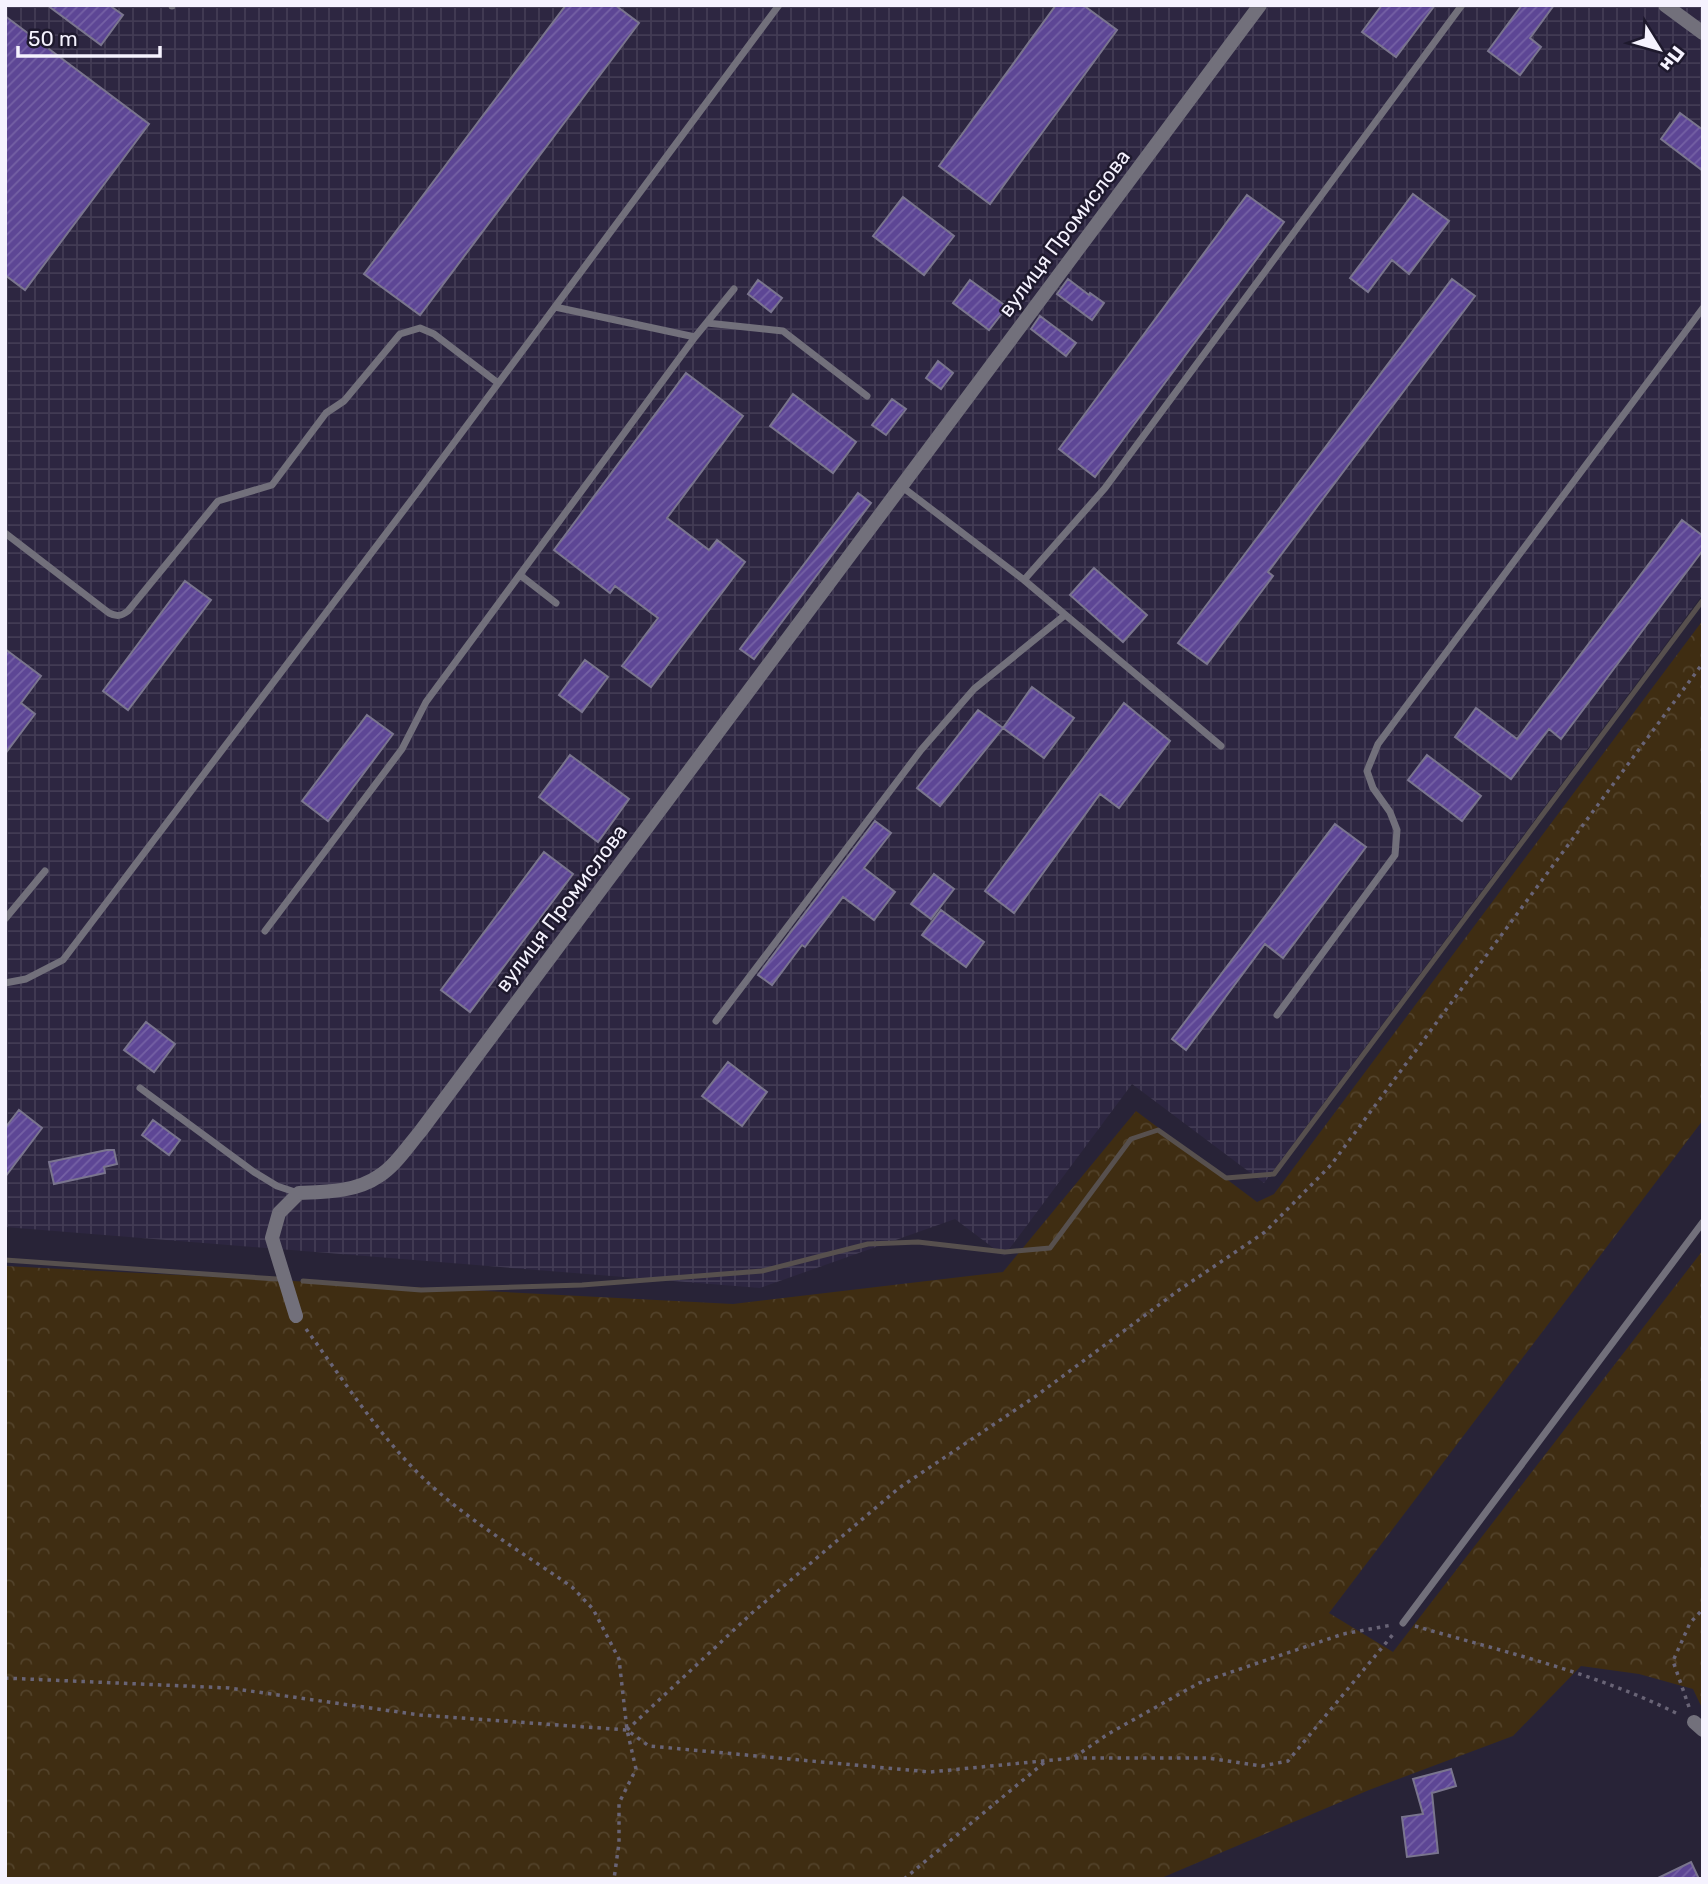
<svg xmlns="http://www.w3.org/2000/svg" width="1708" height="1884" font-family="Rubik,sans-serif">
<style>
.industrial{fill:url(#industrial-grid)}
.forest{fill:url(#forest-crowns)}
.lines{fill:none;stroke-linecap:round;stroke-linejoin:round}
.stream{stroke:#57504e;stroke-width:5}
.building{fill:url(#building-hatch);stroke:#7a758e;stroke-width:2}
.path{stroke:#696476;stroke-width:3.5;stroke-dasharray:3.5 5;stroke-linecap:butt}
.service{stroke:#72707b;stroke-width:7}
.minor{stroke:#72707b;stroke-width:14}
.labels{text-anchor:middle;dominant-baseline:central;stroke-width:5;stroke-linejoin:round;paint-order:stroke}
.street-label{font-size:21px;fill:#f5f2fe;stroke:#1e192d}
</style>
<defs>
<pattern id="industrial-grid" width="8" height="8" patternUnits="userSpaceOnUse" patternTransform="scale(1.75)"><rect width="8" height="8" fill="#2d2641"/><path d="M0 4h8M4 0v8" fill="none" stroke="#423b54"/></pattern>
<pattern id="forest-crowns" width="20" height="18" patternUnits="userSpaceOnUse" patternTransform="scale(1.75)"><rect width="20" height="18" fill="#3f2d12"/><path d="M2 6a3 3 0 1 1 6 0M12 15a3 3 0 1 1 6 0" fill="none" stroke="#52422a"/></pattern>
<pattern id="building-hatch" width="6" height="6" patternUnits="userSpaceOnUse" patternTransform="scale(1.75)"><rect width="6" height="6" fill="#5d4695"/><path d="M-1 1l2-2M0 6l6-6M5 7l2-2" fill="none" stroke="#7561a5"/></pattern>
</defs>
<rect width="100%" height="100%" fill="#282337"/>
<path class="industrial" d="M 5,5 L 1703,5 L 1703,594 L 1264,1183 L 1132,1084 L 1004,1256 L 955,1219 L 760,1288 L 5,1227 Z"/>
<path class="forest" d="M 1703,620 L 1703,1120 L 1329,1613 L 1393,1652 L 1703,1250 L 1703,1710 L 1693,1689 L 1639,1674 L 1581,1666 L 1513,1736 L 1369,1790 L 1159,1879 L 5,1879 L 5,1266 L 733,1304 L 1003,1272 L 1136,1111 L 1257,1202 L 1274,1194 Z"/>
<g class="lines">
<path class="stream" d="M 5,1260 L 277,1279
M 303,1281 L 421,1290 L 582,1285 L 762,1271 L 868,1244 L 918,1242 L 1005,1252 L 1050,1248 L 1131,1139 L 1158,1130 L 1226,1178 L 1274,1174 L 1703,600"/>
</g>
<path class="building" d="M 47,5 L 109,5 L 123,15 L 101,45 Z
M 566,5 L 615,5 L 639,23 L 420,315 L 364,274 Z
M 1056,5 L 1083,5 L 1117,30 L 990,204 L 939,166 Z
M 1382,5 L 1435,5 L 1396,57 L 1362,32 Z
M 1522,5 L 1554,5 L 1530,38 L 1541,47 L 1520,75 L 1488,51 Z
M 5,16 L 149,124 L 25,290 L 5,275 Z
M 1680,113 L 1703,130 L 1703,171 L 1661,139 Z
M 1413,194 L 1449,221 L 1409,274 L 1392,260 L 1368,292 L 1350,278 Z
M 1247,195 L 1284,222 L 1095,477 L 1059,449 Z
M 903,197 L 954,236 L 924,275 L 873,236 Z
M 1068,279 L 1089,295 L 1090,293 L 1104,303 L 1092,320 L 1057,294 Z
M 1452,279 L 1475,296 L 1268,572 L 1273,576 L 1207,664 L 1178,643 Z
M 758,280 L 782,298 L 771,312 L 748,294 Z
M 970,280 L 1007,307 L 989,330 L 953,303 Z
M 1040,316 L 1076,343 L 1066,356 L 1031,329 Z
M 938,361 L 953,373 L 941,389 L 926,378 Z
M 686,373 L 743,416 L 667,518 L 709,550 L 717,540 L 745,562 L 651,687 L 622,666 L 658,618 L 615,586 L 610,593 L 554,550 Z
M 793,394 L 856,442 L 833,473 L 770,426 Z
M 892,399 L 906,409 L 886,435 L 872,425 Z
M 858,493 L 871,503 L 754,659 L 740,649 Z
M 1682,520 L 1703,536 L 1703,550 L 1561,739 L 1549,729 L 1511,779 L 1455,737 L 1476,708 L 1517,739 Z
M 1094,568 L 1147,615 L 1123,642 L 1070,595 Z
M 185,581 L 211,600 L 128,710 L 103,691 Z
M 5,649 L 41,676 L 21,703 L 35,714 L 5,754 Z
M 585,660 L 608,677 L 582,712 L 559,695 Z
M 1032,687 L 1074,718 L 1044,758 L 1003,728 Z
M 1124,703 L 1170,741 L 1119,808 L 1100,794 L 1014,913 L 985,891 Z
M 978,710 L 1003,728 L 940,806 L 917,788 Z
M 367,715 L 393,734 L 328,821 L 302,801 Z
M 570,755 L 629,799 L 598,842 L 539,797 Z
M 1427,755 L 1481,796 L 1462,821 L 1408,780 Z
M 875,821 L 891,833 L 864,868 L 895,892 L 874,920 L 843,897 L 805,947 L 802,945 L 772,985 L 758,975 Z
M 1335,824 L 1366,847 L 1283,958 L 1265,944 L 1186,1050 L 1172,1039 Z
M 544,852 L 573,874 L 470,1012 L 441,990 Z
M 934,874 L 954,889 L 931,919 L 911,904 Z
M 941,910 L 984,942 L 966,967 L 922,935 Z
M 146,1022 L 175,1044 L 154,1072 L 124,1050 Z
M 728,1062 L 767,1092 L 742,1126 L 702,1096 Z
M 19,1110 L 42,1128 L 5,1177 L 5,1128 Z
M 153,1120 L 180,1140 L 169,1155 L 142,1135 Z
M 107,1150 L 114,1150 L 117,1164 L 104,1167 L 105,1173 L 54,1184 L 49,1162 Z
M 1451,1769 L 1456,1786 L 1432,1793 L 1438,1853 L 1407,1857 L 1402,1817 L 1423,1814 L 1413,1779 Z
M 1691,1862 L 1699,1879 L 1656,1879 Z"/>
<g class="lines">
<path class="path" d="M 306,1329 C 342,1378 377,1433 421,1476 C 465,1519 522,1552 572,1587 L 593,1609 L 619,1659 L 627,1730 L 636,1769 L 619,1803 L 619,1843 L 614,1879
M 1415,1626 C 1504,1652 1597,1673 1680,1715
M 5,1678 L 229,1688 L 420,1715 L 627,1730 L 649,1746 L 930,1772 L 1073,1758 L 1108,1734 L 1199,1683 L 1343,1634 L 1392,1625
M 1689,1707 L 1673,1661 L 1690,1623 L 1703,1609
M 627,1730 L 752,1613 L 899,1488 L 1036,1396 L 1179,1290 L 1265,1232 L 1331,1165 L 1703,663
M 1075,1758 L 1208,1758 L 1262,1766 L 1288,1761 L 1395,1632
M 904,1879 L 1046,1761"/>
<path class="service" d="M 172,5 L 172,6
M 707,323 L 783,331 L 867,396
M 695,337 L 734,289
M 901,486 L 1024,580 L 1221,746
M 5,533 L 109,613 C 117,617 121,616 128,611 L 218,501 L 272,485 L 326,413 L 344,401 L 400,334 L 420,328 L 434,334 L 498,383
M 520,575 L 556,603
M 1024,580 L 1105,488 L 1462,5
M 5,919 L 45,871
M 265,931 L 402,749 L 426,702 L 695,337 L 555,307
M 5,983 L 26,979 L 63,960 L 416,494 L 779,5
M 1277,1015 L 1395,855 L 1397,830 L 1390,812 L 1373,788 L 1367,771 L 1378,744 L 1703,308
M 716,1021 L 921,750 L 974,689 L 1065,615
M 140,1088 L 254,1172 L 277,1186 L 298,1193
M 1403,1623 L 1703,1222"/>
<path class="minor" d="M 1665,5 L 1703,33
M 296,1316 L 272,1238 L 279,1213 L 299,1193 C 326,1192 356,1192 379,1176 C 395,1166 408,1146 420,1132 L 1260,5
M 1694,1722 L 1703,1730"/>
</g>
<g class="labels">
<g class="street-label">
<text transform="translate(1064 233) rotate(-53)">вулиця Промислова</text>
<text transform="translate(561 908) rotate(-53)">вулиця Промислова</text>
</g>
</g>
<rect width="1708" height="1884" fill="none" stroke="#f5f2fe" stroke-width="14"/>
<g transform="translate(1659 49) rotate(127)" stroke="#1e192d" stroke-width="5" paint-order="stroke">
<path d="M0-5L12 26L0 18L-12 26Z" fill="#f5f2fe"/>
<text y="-10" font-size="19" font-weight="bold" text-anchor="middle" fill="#f5f2fe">Пн</text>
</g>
<path d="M18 46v10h142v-10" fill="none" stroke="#f5f2fe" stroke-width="3.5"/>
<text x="28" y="46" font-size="21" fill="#f5f2fe" stroke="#1e192d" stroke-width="5" paint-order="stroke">50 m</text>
</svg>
